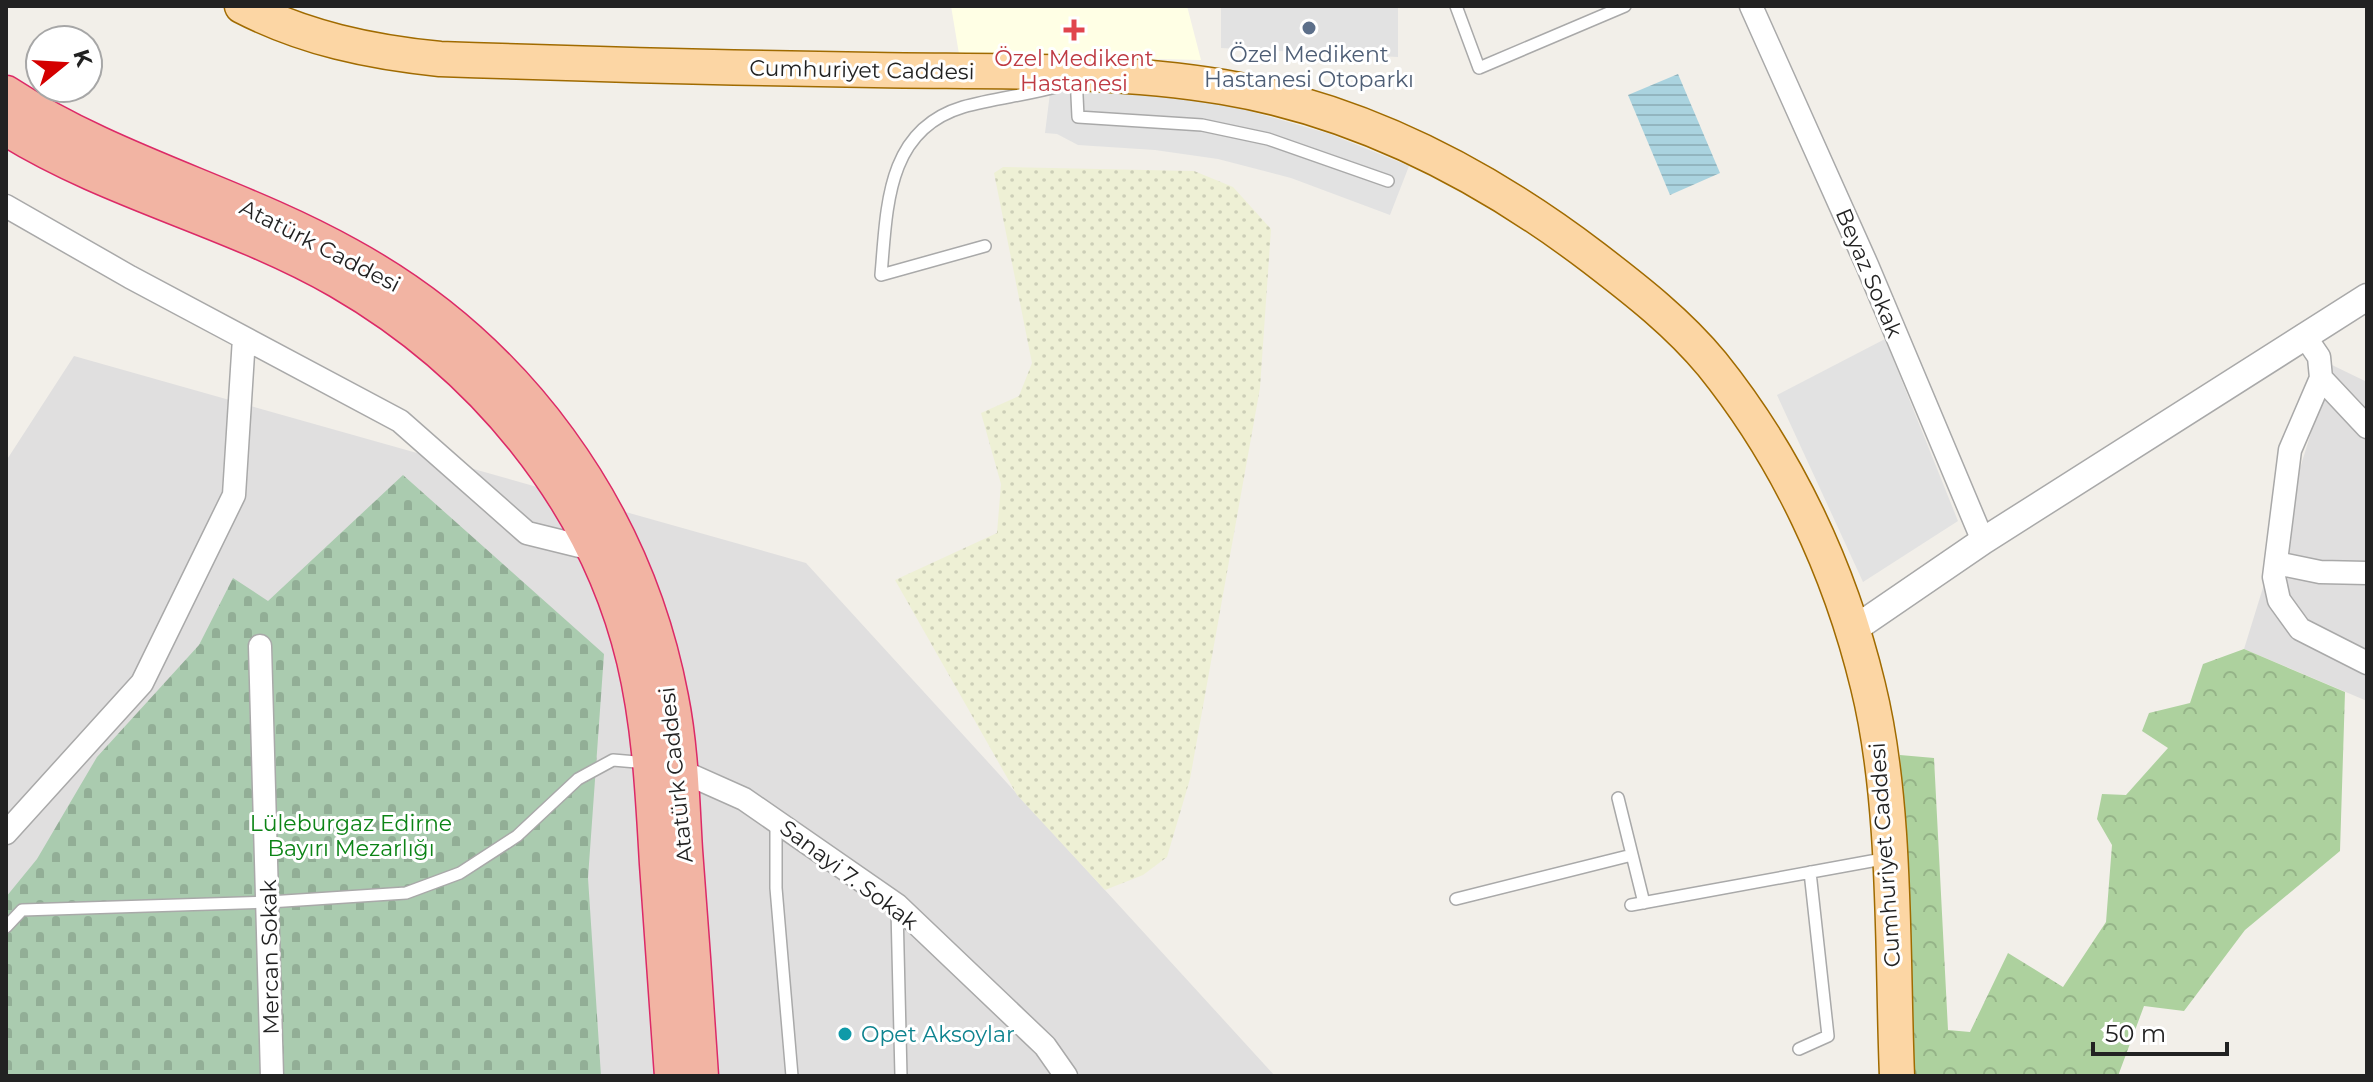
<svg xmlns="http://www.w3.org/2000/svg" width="2373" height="1082" font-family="Montserrat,sans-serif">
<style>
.residential{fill:#e0dfdf}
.education{fill:#ffffe5}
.farmland{fill:url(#farmland-dots)}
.forest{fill:url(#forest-crowns)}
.cemetery{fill:url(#cemetery-stones)}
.parking{fill:#e2e2e2}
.water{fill:url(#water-rules)}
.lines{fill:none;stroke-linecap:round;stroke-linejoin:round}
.service-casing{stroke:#a9a9a9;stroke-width:14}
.minor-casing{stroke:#a9a9a9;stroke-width:25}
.tertiary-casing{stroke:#a9a9a9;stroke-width:29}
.primary-casing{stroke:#a06b00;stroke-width:37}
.trunk-casing{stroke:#dc2a67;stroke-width:39}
.service{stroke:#fff;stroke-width:11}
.minor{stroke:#fff;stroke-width:22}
.tertiary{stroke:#fff;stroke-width:26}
.primary{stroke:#fcd6a4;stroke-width:34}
.trunk{stroke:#f2b4a3;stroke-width:36}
.service-dot{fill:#5c6f8a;stroke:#fff;stroke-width:3}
.health-dot{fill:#e0444e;stroke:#fff;stroke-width:3}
.culture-dot{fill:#0f9aa8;stroke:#fff;stroke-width:3}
.labels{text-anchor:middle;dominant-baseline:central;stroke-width:6;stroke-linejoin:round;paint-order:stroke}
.service-label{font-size:22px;fill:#4e5e75;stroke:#fff}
.health-label{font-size:22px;fill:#be3a42;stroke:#fff}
.street-label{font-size:22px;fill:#222;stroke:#fff}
.park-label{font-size:22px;fill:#0c8416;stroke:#fff}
.culture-label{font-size:22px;fill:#0d838f;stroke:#fff;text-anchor:start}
</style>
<defs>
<pattern id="farmland-dots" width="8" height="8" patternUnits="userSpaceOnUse" patternTransform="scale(2)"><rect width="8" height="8" fill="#eef0d5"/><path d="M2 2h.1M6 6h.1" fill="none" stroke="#ccceb7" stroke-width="1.8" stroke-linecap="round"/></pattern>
<pattern id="forest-crowns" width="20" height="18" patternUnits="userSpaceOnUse" patternTransform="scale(2)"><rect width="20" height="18" fill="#add19e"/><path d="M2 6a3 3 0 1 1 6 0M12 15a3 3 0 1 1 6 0" fill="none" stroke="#95b388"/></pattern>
<pattern id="cemetery-stones" width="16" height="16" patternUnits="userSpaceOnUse" patternTransform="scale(2)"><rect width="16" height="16" fill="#aacbaf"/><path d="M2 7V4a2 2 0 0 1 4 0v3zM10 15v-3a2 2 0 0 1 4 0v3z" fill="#92ae96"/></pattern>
<pattern id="water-rules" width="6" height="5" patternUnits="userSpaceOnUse" patternTransform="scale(2)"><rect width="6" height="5" fill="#aad3df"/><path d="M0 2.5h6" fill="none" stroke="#92b5bf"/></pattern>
</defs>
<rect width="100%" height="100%" fill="#f2efe9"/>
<path class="residential" d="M 74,356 L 806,563 L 1275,1076 L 6,1076 L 6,461 Z
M 2332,365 L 2367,382 L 2367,701 L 2244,649 Z"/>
<path class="education" d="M 951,6 L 1187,6 L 1201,60 L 959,54 Z"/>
<path class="farmland" d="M 1003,167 L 1194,171 L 1233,187 L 1271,229 L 1260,388 L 1190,779 L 1167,857 L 1143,875 L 1105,890 L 1017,795 L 895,580 L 997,533 L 1001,484 L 981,413 L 1019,396 L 1032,363 L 994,173 Z"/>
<path class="forest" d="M 2244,649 L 2345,692 L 2340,851 L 2245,930 L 2184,1011 L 2144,1006 L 2118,1076 L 1912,1076 L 1900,755 L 1934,758 L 1948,1030 L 1970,1032 L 2008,953 L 2063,987 L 2106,922 L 2112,845 L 2097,819 L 2102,794 L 2126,795 L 2168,748 L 2142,731 L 2149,713 L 2190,703 L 2203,664 Z"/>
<path class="cemetery" d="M 403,475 L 604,654 L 588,878 L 601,1076 L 6,1076 L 6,897 L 37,859 L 97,757 L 199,645 L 233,578 L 268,601 Z"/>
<path class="parking" d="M 1221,6 L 1398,8 L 1398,57 L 1221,48 Z
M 1069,90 L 1167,94 L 1246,110 L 1330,134 L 1409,166 L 1390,215 L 1291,178 L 1218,159 L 1155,150 L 1078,145 L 1057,134 L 1045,133 L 1050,93 Z
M 1885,339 L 1958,521 L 1863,582 L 1777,395 Z"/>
<path class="water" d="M 1678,74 L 1720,173 L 1670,195 L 1628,95 Z"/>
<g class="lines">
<g class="service-casing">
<path id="service" d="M 1456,6 L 1479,68 L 1625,6
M 1076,75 L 1078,117 L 1202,125 L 1268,139 L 1388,181
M 985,246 L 881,275 C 887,207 886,130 963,107 C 995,98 1028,95 1059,86
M 1618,798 L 1644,903
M 776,821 L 776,888 L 792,1076
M 1456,899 L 1632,855
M 1631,905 L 1888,858
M 897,909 L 901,1076
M 6,927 L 22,910 L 269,902 L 406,893 L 460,873 L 517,836 L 578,779 L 613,760 L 648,763
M 1799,1049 L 1828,1036 L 1810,872"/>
</g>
<g class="minor-casing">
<path id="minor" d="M 1751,6 L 1867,265 L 1983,541
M 6,206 L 130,277 L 400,421 L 527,533 L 592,549
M 2304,335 L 2319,357 L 2321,378 L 2290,450 L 2274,577 L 2279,600 L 2300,629 L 2367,663
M 2321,378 L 2367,427
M 2276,563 L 2320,572 L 2367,573
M 260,646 L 272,1076
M 679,770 L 744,799 L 897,905 L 1045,1046 L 1066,1076
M 6,833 L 142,683 L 234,495 L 244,338"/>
</g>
<g class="tertiary-casing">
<path id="tertiary" d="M 1853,630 L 1983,541 L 2367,297"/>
</g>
<g class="primary-casing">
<path id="primary" d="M 242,6 C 304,38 370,52 440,59 C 584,64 729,68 874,70 C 989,72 1109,68 1223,87 C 1360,110 1485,175 1594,258 C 1637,291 1678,323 1712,364 C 1787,457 1840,570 1868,686 C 1897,803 1892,954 1897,1076"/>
</g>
<g class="trunk-casing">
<path id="trunk" d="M 6,94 C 113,164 237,194 348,256 C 516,348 634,509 670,698 C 680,748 681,800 684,850 C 690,925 695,1001 700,1076
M 6,127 C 110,192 233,219 339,280 C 481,362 596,498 635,660 C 651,727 654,796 658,864 C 663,935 668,1005 673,1076"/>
</g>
<use href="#service" class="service"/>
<use href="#minor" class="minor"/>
<use href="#tertiary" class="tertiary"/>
<use href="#primary" class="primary"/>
<use href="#trunk" class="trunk"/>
</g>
<circle class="service-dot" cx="1309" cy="28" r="8"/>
<path class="health-dot" d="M1070 18h8v8h8v8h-8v8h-8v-8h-8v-8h8z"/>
<circle class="culture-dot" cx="845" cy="1034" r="8"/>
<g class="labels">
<g class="service-label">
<text x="1309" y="54">Özel Medikent<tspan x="1309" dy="25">Hastanesi Otoparkı</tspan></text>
</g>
<g class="health-label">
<text x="1074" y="58">Özel Medikent<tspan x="1074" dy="25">Hastanesi</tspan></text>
</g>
<g class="street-label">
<text transform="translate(862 70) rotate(1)">Cumhuriyet Caddesi</text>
<text transform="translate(320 246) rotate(27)">Atatürk Caddesi</text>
<text transform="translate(1869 273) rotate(67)">Beyaz Sokak</text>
<text transform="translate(676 775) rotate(-96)">Atatürk Caddesi</text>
<text transform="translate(1885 855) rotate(-94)">Cumhuriyet Caddesi</text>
<text transform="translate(849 875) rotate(37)">Sanayi 7. Sokak</text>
<text transform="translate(270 957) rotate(-91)">Mercan Sokak</text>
</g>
<g class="park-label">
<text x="351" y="823">Lüleburgaz Edirne<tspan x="351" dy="25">Bayırı Mezarlığı</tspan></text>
</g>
<g class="culture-label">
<text x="861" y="1034">Opet Aksoylar</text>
</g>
</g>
<rect width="2373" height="1082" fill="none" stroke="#222222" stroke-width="16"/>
<g transform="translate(64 64) rotate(72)"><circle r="38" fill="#ffffff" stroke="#a7a7a7" stroke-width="2"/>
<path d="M0-6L14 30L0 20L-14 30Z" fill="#d40000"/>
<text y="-12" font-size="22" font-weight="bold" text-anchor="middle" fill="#222222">K</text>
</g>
<path d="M2093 1042v12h134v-12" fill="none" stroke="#222222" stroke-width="4"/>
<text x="2105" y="1042" font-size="24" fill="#222222" stroke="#ffffff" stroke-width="6" paint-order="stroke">50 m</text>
</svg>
